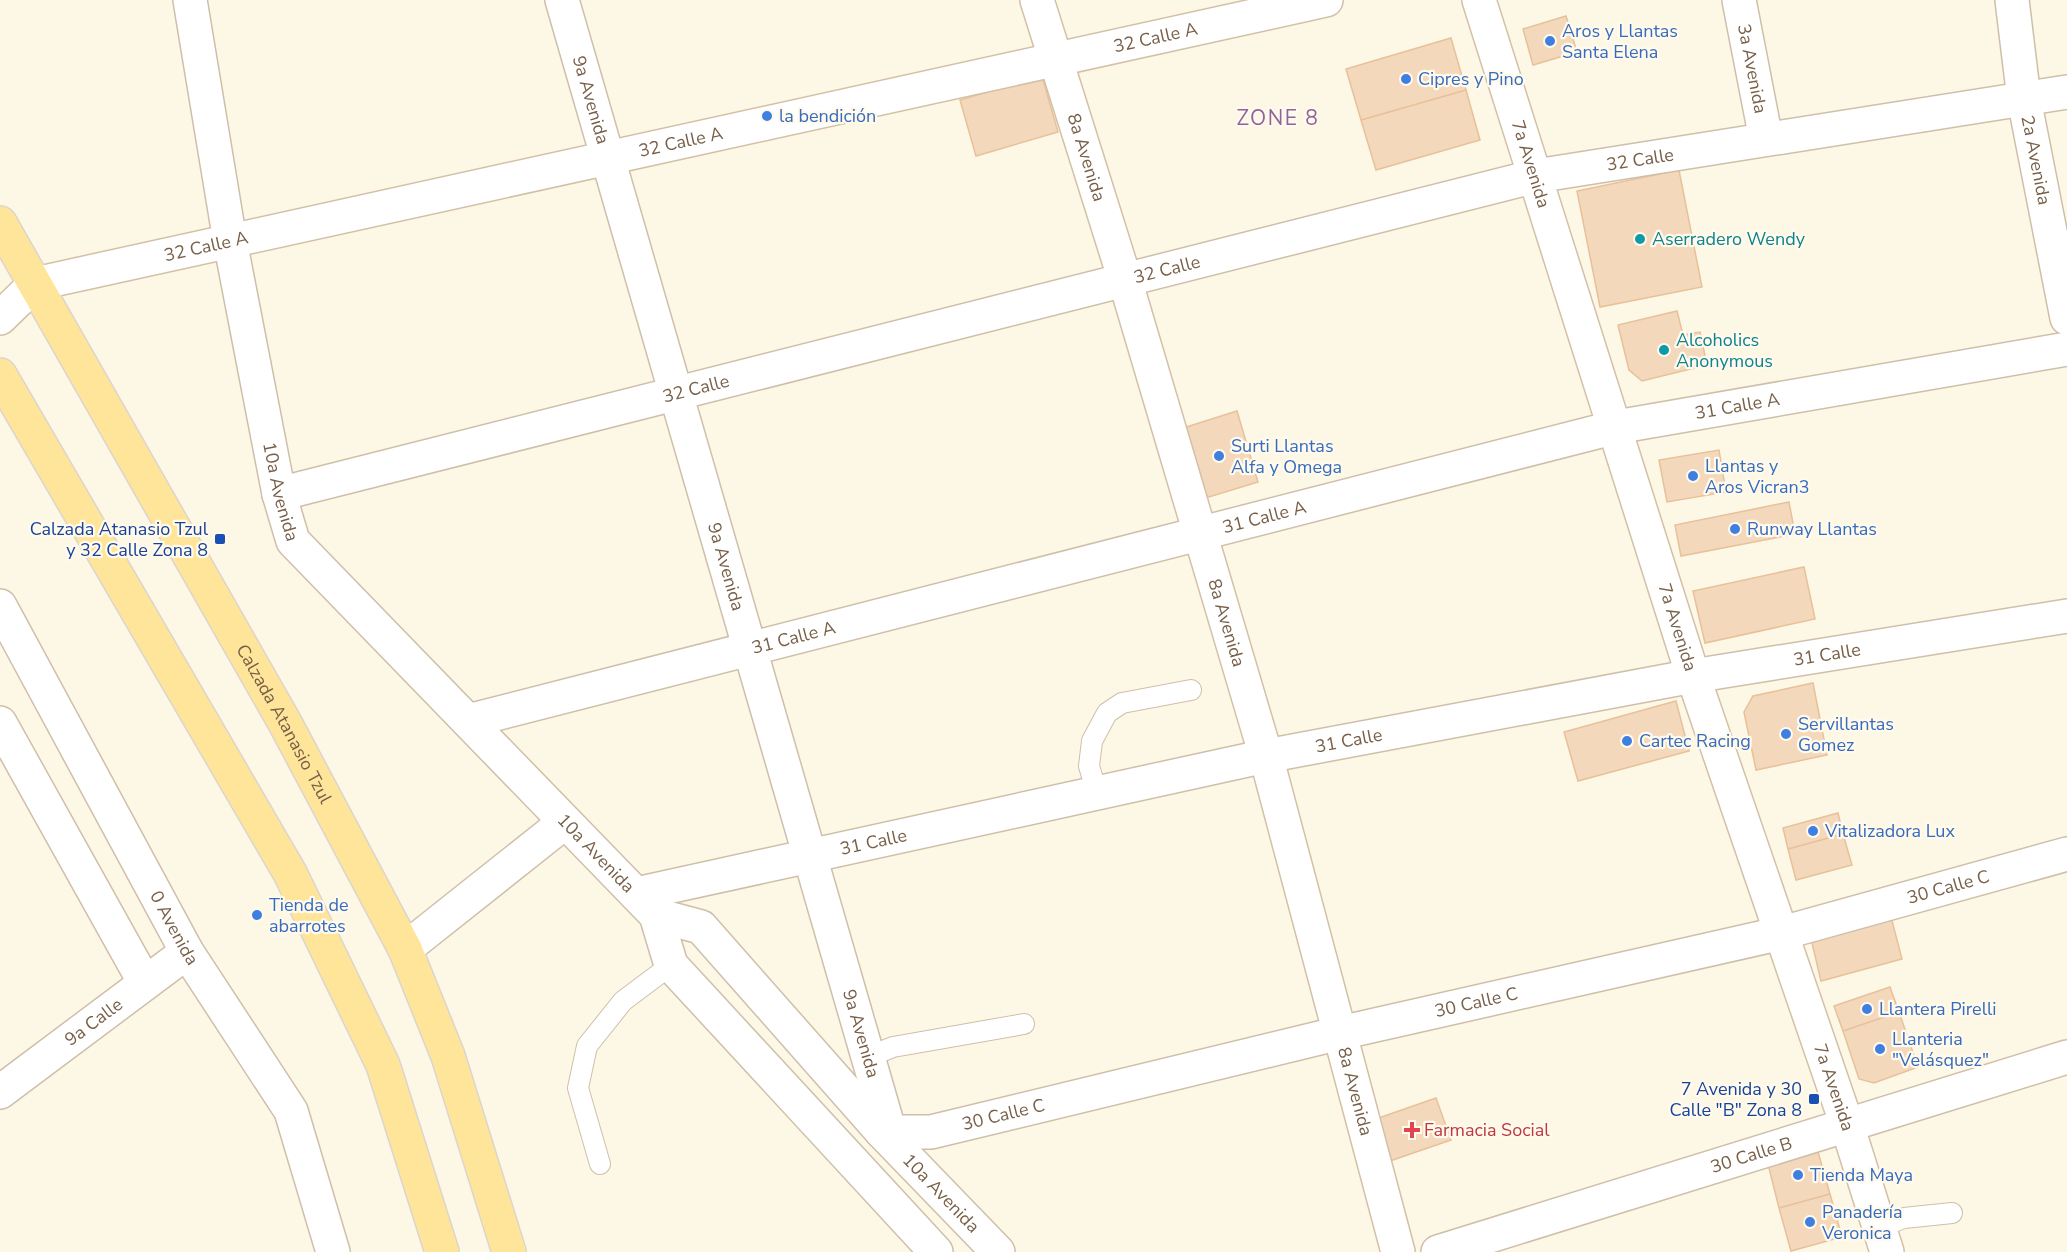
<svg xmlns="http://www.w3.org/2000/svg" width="2067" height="1252" font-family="'Nunito Sans',sans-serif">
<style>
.building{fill:#f4d8bb;stroke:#e7c19a;stroke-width:1.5}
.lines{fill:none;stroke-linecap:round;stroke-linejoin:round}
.lane-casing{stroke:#cfbfaa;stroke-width:22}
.street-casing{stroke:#cfbfaa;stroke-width:36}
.secondary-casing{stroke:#d3c0a7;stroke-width:36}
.primary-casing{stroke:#dcd5cf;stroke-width:36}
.lane{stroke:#fff;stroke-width:20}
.street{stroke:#fff;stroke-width:33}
.secondary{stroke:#fff;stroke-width:33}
.primary{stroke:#ffe59a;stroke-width:33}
.shop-dot{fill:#3f7fe0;stroke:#fffaec;stroke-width:2}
.culture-dot{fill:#0f9aa8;stroke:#fffaec;stroke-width:2}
.transit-dot{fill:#1a4fb4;stroke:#fffaec;stroke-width:2}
.health-dot{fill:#e0444e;stroke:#fffaec;stroke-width:2}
.labels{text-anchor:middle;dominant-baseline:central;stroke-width:4.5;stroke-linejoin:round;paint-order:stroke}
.shop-label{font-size:18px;fill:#366cbe;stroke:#fffaec;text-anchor:start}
.street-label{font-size:18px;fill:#775f48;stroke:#fffaec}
.culture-label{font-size:18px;fill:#0d838f;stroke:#fffaec;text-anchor:start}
.transit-label{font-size:18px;fill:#164399;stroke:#fffaec;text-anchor:end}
.health-label{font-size:18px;fill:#be3a42;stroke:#fffaec;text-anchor:start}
.quarter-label{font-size:21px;letter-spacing:1.5px;fill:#8f649b;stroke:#fffaec}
</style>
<rect width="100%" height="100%" fill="#fdf7e5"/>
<path class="building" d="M 1566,16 L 1577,52 L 1533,65 L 1523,29 Z
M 1451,38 L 1466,90 L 1361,120 L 1346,69 Z
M 1042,76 L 1058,132 L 976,156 L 960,100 Z
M 1466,90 L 1480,140 L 1376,170 L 1361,120 Z
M 1679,170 L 1702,287 L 1600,307 L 1577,191 Z
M 1677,311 L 1683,335 L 1700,332 L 1707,365 L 1642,381 L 1629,370 L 1618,325 Z
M 1237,411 L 1258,482 L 1209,497 L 1199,489 L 1180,429 Z
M 1719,450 L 1726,492 L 1667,502 L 1659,460 Z
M 1789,502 L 1795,534 L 1681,556 L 1675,525 Z
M 1804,567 L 1815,619 L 1705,643 L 1693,591 Z
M 1813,683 L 1827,755 L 1756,770 L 1744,712 L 1753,696 Z
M 1676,701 L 1689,751 L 1578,781 L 1564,732 Z
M 1838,813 L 1843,834 L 1788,849 L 1783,828 Z
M 1843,834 L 1852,865 L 1796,880 L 1788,849 Z
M 1890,913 L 1902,959 L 1821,981 L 1812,943 L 1821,931 Z
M 1890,987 L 1899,1012 L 1843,1031 L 1834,1006 Z
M 1899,1012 L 1918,1067 L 1874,1083 L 1859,1079 L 1843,1031 Z
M 1436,1098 L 1451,1140 L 1387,1162 L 1373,1120 Z
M 1806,1145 L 1818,1152 L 1830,1194 L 1779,1208 L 1766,1156 Z
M 1830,1194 L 1842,1237 L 1791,1251 L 1779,1208 Z"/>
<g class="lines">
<g class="lane-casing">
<path id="lane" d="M 1097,793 L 1089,766 L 1092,741 L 1107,713 L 1122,703 L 1191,690
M 868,1057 L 893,1047 L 1024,1024
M 600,1164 L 578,1088 L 587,1046 L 623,1001 L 671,965
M 1879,1227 L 1904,1218 L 1952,1213"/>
</g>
<g class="street-casing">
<g id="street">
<path id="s1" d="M 190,0 L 230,241 L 279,494 L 293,541 L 656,915 L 671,965 L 936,1252"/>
<path id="s2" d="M 562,0 L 868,1057 L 886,1119 L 882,1132 L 931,1132 L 1340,1033 L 1782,933 L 2067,854"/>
<path id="s3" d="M 1739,0 L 1766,139"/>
<path id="s4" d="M 2012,0 L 2024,99 L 2067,318"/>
<path id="s5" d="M 279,494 L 1536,176 L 2067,92"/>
<path id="s6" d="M 0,606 L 187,952 L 291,1111 L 333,1252"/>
<path id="s7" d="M 468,721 L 1616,427 L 2067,349"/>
<path d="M 0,723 L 145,983"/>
<path id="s8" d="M 636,894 L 1266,756 L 1693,676 L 2067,616"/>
<path id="s9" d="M 656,915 L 701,927 L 882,1132 L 998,1252"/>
<path d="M 405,949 L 565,822"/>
<path id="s10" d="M 0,1092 L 187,952"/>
<path id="s11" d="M 1438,1252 L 2067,1057"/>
</g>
</g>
<g class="secondary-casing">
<g id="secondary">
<path id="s12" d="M 1037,0 L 1125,280 L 1266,756 L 1398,1252"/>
<path id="s13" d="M 1479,0 L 1693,676 L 1847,1125 L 1887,1252"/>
<path id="s14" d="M 0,318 L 35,284 L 1326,0"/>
</g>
</g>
<g class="primary-casing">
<g id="primary">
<path id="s15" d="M 0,223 L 285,723 L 405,949 L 448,1056 L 509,1252"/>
<path d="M 0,375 L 290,873 L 383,1065 L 442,1252"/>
</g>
</g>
<use href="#lane" class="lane"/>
<use href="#street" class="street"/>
<use href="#secondary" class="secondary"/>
<use href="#primary" class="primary"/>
</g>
<g class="shop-dot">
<circle cx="1550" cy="41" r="6"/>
<circle cx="1406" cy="79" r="6"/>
<circle cx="767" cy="116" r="6"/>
<circle cx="1219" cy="456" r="6"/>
<circle cx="1693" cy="476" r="6"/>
<circle cx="1735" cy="529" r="6"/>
<circle cx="1786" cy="734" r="6"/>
<circle cx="1627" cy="741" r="6"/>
<circle cx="1813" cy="831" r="6"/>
<circle cx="257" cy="915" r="6"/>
<circle cx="1867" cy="1009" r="6"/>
<circle cx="1880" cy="1049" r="6"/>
<circle cx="1798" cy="1175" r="6"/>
<circle cx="1810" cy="1222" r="6"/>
</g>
<g class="culture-dot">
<circle cx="1640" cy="239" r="6"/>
<circle cx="1664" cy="350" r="6"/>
</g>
<g class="transit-dot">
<rect x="214" y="533" width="12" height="12" rx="3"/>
<rect x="1808" y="1093" width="12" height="12" rx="3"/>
</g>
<path class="health-dot" d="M1409 1121h6v6h6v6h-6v6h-6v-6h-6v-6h6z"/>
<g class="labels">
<g class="shop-label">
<text x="1562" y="31">Aros y Llantas<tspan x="1562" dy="21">Santa Elena</tspan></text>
<text x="1418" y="79">Cipres y Pino</text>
<text x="779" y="116">la bendición</text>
<text x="1231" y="446">Surti Llantas<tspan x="1231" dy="21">Alfa y Omega</tspan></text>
<text x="1705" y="466">Llantas y<tspan x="1705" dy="21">Aros Vicran3</tspan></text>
<text x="1747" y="529">Runway Llantas</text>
<text x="1798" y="724">Servillantas<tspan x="1798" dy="21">Gomez</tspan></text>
<text x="1639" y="741">Cartec Racing</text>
<text x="1825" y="831">Vitalizadora Lux</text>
<text x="269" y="905">Tienda de<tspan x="269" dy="21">abarrotes</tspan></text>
<text x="1879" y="1009">Llantera Pirelli</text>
<text x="1892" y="1039">Llanteria<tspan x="1892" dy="21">"Velásquez"</tspan></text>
<text x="1810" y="1175">Tienda Maya</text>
<text x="1822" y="1212">Panadería<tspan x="1822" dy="21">Veronica</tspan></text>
</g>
<g class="street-label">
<text stroke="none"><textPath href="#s14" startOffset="1196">32 Calle A</textPath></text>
<text stroke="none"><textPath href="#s3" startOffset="70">3a Avenida</textPath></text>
<text stroke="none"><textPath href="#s2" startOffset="104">9a Avenida</textPath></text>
<text stroke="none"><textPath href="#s14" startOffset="710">32 Calle A</textPath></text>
<text stroke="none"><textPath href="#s12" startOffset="165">8a Avenida</textPath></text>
<text stroke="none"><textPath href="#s5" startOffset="1402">32 Calle</textPath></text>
<text stroke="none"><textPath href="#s4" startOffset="162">2a Avenida</textPath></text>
<text stroke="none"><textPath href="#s13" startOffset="172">7a Avenida</textPath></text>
<text stroke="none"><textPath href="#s14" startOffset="224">32 Calle A</textPath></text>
<text stroke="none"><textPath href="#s5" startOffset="916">32 Calle</textPath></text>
<text stroke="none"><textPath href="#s5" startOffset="430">32 Calle</textPath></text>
<text stroke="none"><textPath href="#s7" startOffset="1308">31 Calle A</textPath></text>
<text stroke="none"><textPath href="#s1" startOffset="500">10a Avenida</textPath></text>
<text stroke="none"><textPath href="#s7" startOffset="822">31 Calle A</textPath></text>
<text stroke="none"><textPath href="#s2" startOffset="590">9a Avenida</textPath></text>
<text stroke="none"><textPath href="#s12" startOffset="651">8a Avenida</textPath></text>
<text stroke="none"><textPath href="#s13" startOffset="658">7a Avenida</textPath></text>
<text stroke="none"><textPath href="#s7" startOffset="336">31 Calle A</textPath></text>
<text stroke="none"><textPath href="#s8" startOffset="1215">31 Calle</textPath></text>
<text stroke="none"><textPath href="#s15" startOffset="576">Calzada Atanasio Tzul</textPath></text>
<text stroke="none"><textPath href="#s8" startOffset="729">31 Calle</textPath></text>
<text stroke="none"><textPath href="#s8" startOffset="243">31 Calle</textPath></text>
<text stroke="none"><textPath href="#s1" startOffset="986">10a Avenida</textPath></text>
<text stroke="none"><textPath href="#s2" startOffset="2274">30 Calle C</textPath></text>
<text stroke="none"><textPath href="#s6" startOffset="366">0 Avenida</textPath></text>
<text stroke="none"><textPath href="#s2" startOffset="1788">30 Calle C</textPath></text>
<text stroke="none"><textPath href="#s10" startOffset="117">9a Calle</textPath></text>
<text stroke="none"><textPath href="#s2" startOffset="1076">9a Avenida</textPath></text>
<text stroke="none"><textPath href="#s13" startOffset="1144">7a Avenida</textPath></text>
<text stroke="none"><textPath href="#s12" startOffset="1137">8a Avenida</textPath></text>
<text stroke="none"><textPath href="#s2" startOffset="1302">30 Calle C</textPath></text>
<text stroke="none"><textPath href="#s11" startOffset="328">30 Calle B</textPath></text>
<text stroke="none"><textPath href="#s9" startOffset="405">10a Avenida</textPath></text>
</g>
<g class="culture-label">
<text x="1652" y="239">Aserradero Wendy</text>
<text x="1676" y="340">Alcoholics<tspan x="1676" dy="21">Anonymous</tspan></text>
</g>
<g class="transit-label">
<text x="208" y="529">Calzada Atanasio Tzul<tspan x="208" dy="21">y 32 Calle Zona 8</tspan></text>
<text x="1802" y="1089">7 Avenida y 30<tspan x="1802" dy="21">Calle "B" Zona 8</tspan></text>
</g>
<g class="health-label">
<text x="1424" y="1130">Farmacia Social</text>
</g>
<g class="quarter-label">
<text x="1278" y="118">ZONE 8</text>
</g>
</g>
</svg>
